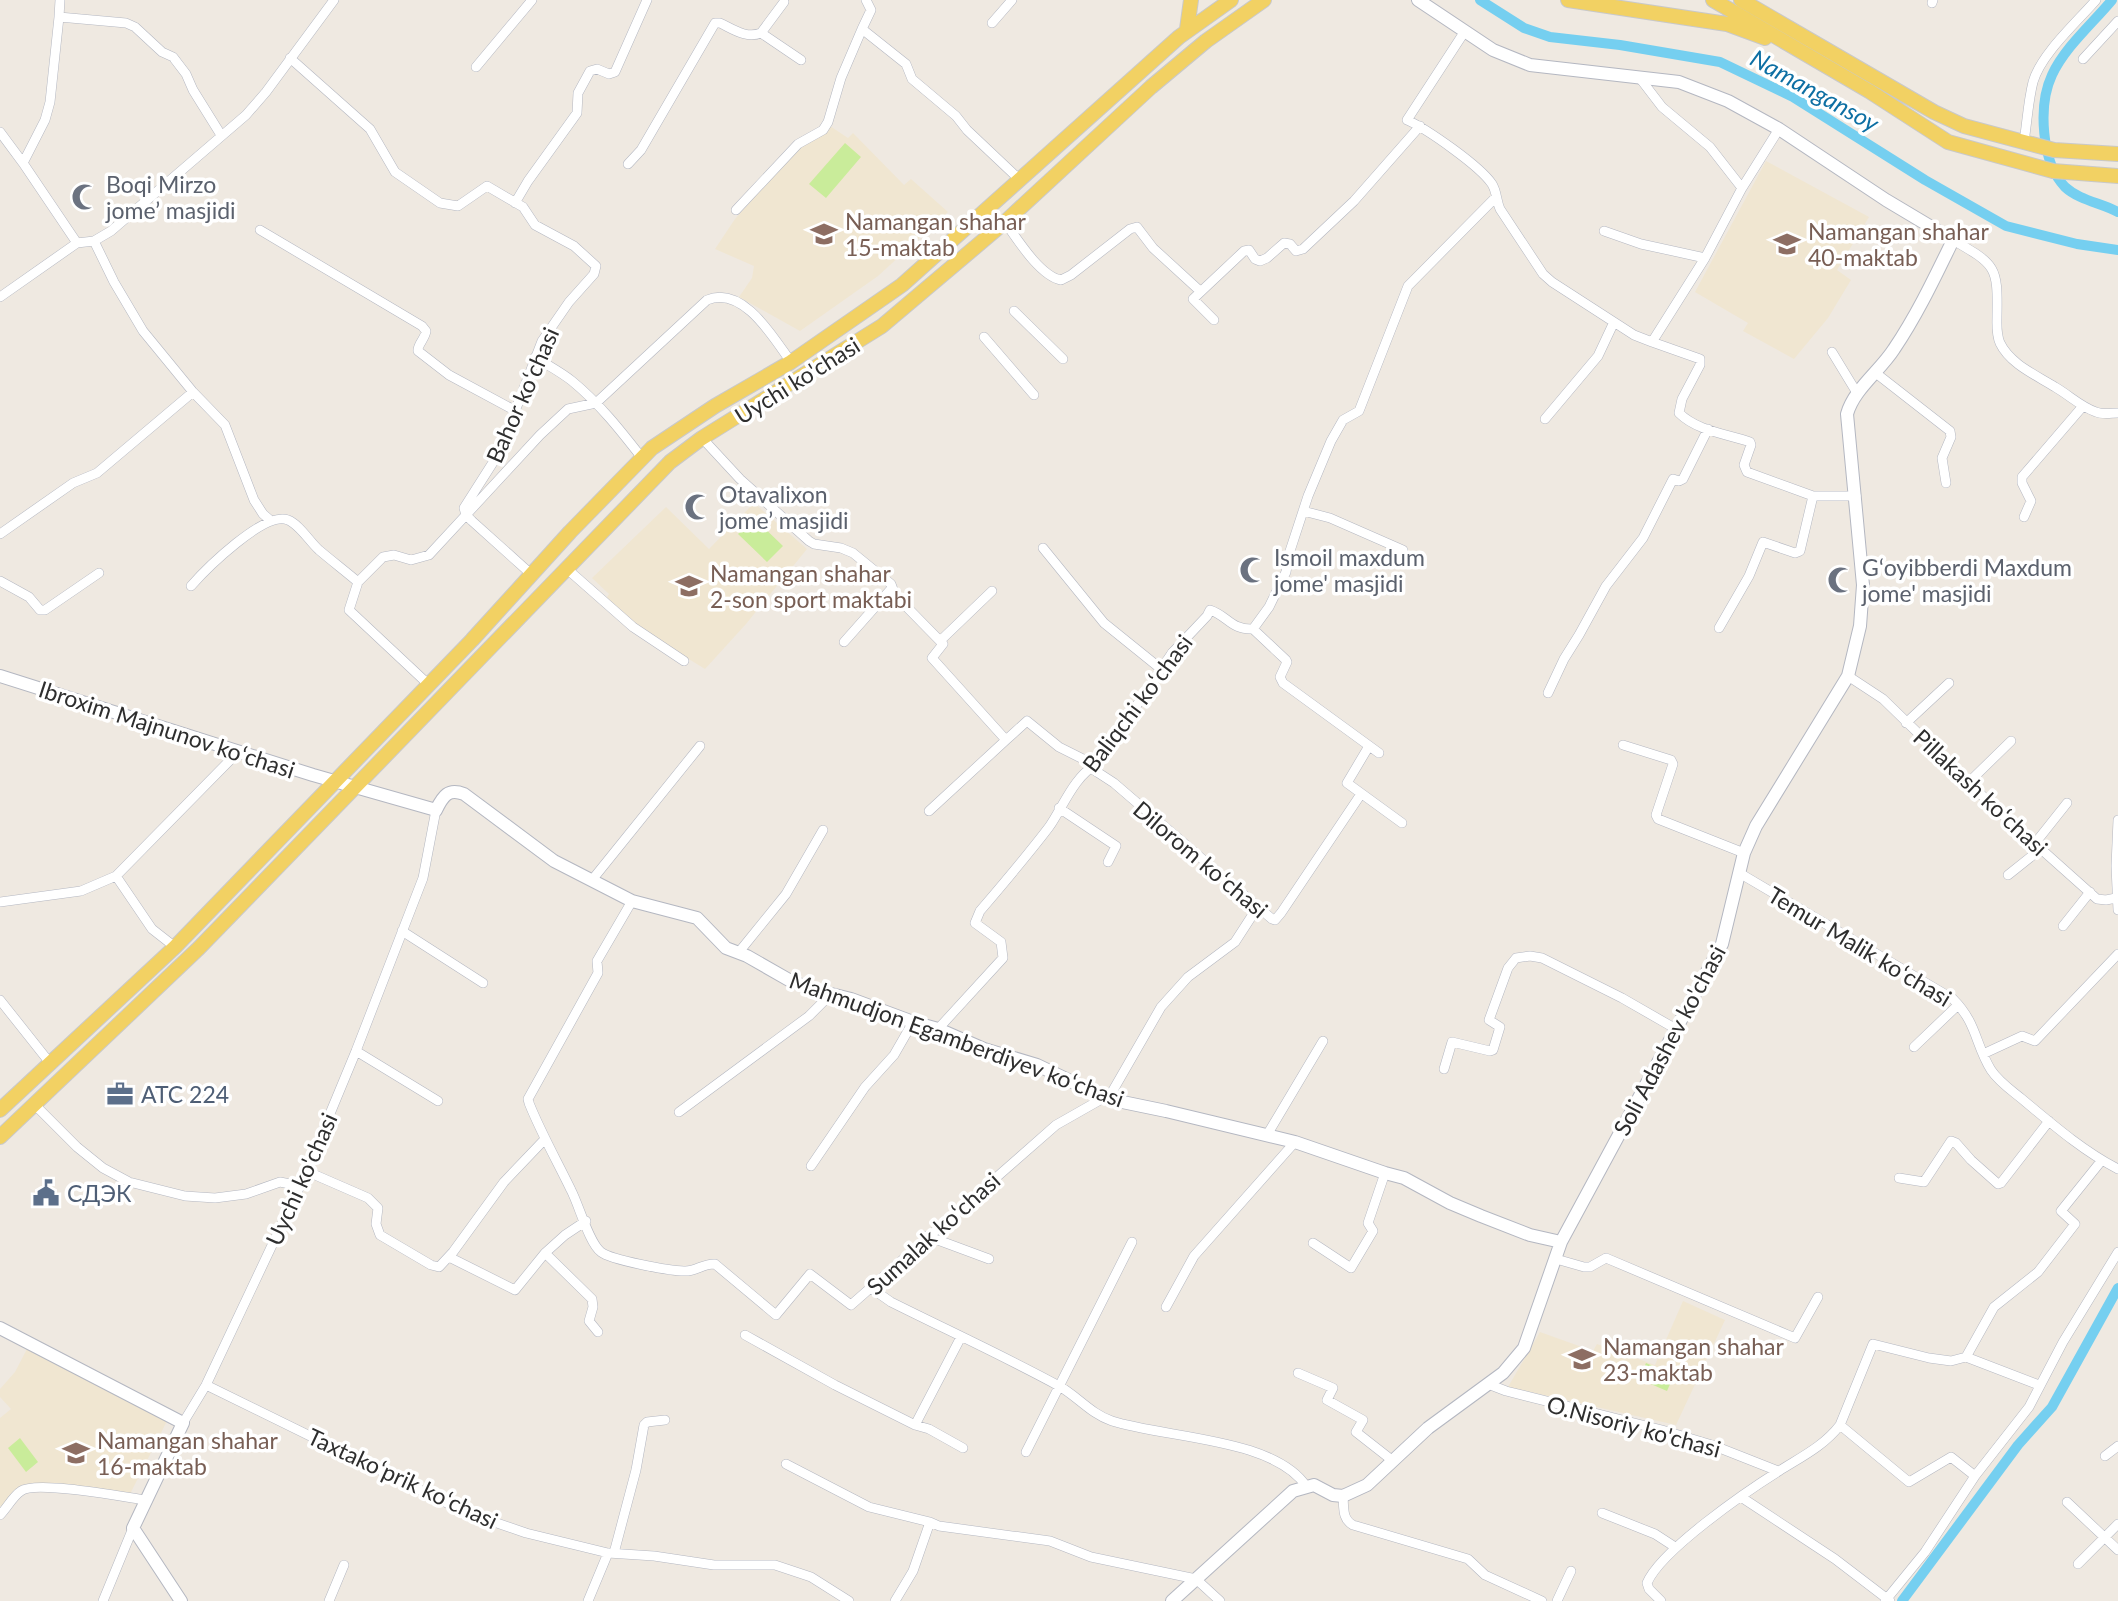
<svg xmlns="http://www.w3.org/2000/svg" width="2118" height="1601" font-family="Lato,sans-serif">
<style>
.education{fill:#f0e6d1}
.pitch{fill:#c9ec9a}
.lines{fill:none;stroke-linecap:round;stroke-linejoin:round}
.canal{stroke:#75cff0;stroke-width:10}
.street-casing{stroke:#b4b7c1;stroke-width:10}
.secondary-casing{stroke:#b4b7c1;stroke-width:14}
.primary-casing{stroke:#c9c9c9;stroke-width:16}
.street{stroke:#fff;stroke-width:9}
.secondary{stroke:#fff;stroke-width:12}
.primary{stroke:#f2d163;stroke-width:14}
.labels{text-anchor:middle;dominant-baseline:central;stroke-width:7;stroke-linejoin:round;paint-order:stroke}
.worship-label{font-size:23px;fill:#5b616d;stroke:#fff;text-anchor:start}
.education-label{font-size:23px;fill:#785e54;stroke:#fff;text-anchor:start}
.street-label{font-size:23px;fill:#2e2e2e;stroke:#fff}
.service-label{font-size:23px;fill:#4e5e75;stroke:#fff;text-anchor:start}
.water-label{font-size:24px;font-style:italic;fill:#0d6fa3;stroke:#fff}
</style>
<rect width="100%" height="100%" fill="#efe9e1"/>
<path class="education" d="M 830,126 L 848,138 L 853,133 L 904,185 L 911,179 L 948,212 L 878,276 L 800,331 L 739,297 L 752,278 L 754,266 L 715,249 L 735,219 L 798,148 L 816,139 Z
M 1766,161 L 1869,217 L 1837,270 L 1851,280 L 1828,318 L 1794,359 L 1743,331 L 1748,323 L 1695,292 Z
M 754,503 L 807,549 L 746,624 L 705,669 L 648,634 L 606,599 L 609,594 L 592,578 L 666,507 L 709,549 Z
M 1683,1301 L 1725,1320 L 1676,1425 L 1508,1387 L 1540,1332 L 1593,1351 L 1597,1344 L 1655,1365 Z
M 27,1349 L 167,1421 L 130,1494 L 25,1484 L 11,1499 L 1,1507 L 0,1505 L 0,1418 L 11,1409 L 0,1397 L 0,1389 L 15,1372 Z"/>
<path class="pitch" d="M 845,143 L 861,157 L 826,198 L 809,184 Z
M 754,518 L 783,546 L 767,562 L 738,534 Z
M 1646,1363 L 1674,1375 L 1667,1391 L 1639,1379 Z
M 20,1438 L 38,1462 L 26,1472 L 8,1448 Z"/>
<g class="lines">
<path class="canal" d="M 1480,0 L 1524,28 L 1550,37 L 1620,45 L 1720,62 L 1793,97 L 1925,180 L 2006,226 L 2077,244 L 2118,250
M 2112,0 C 2093,23 2065,47 2052,75 C 2038,105 2041,162 2065,187 C 2079,200 2101,203 2118,212
M 1902,1601 L 2018,1445 L 2052,1407 L 2118,1288"/>
<g class="street-casing">
<path id="street" d="M 60,0 L 59,17 L 126,23 L 135,27 L 162,52 L 173,57 L 186,74 L 193,90 L 221,135
M 866,0 L 871,10 L 862,29 L 906,64 L 912,79 L 956,116 L 967,130 L 1020,180
M 1932,3 L 1933,0
M 992,23 L 1012,0
M 1465,31 L 1407,120 C 1427,129 1480,166 1492,184 C 1497,192 1496,200 1500,209 L 1543,274 L 1552,282 L 1634,335 L 1652,342
M 761,33 L 801,60
M 290,58 L 370,129 L 395,172 L 440,203 L 458,206 L 487,186 L 523,207 L 535,225 L 574,246 L 596,266 L 594,274 L 569,302 L 542,341 L 499,453 L 464,508 L 466,515 L 472,521 L 531,574
M 2083,59 L 2118,21
M 476,67 L 532,0
M 1639,77 L 1662,107 L 1710,147 L 1742,188
M 1779,129 L 1742,188 L 1705,258 L 1652,342 L 1700,359 L 1700,365 L 1682,399 L 1679,413 C 1697,431 1727,434 1750,442 L 1751,445 L 1744,465 L 1747,472 L 1813,496 L 1856,496
M 0,132 L 23,163 L 77,243
M 2024,142 C 2027,123 2028,102 2033,82 C 2041,54 2077,22 2096,0
M 23,163 L 45,120 L 50,102 L 59,17
M 628,164 L 641,150 L 715,23 L 720,23 C 733,29 746,39 761,33 L 784,2
M 515,203 L 528,181 L 577,113 L 578,93 L 590,71 L 597,69 L 609,74 L 615,72 L 647,0
M 736,210 L 798,144 L 823,130 L 828,122 L 841,78 L 862,29
M 1005,222 C 1017,239 1040,276 1061,280 L 1071,275 L 1130,229 L 1137,227 L 1153,248 L 1200,291
M 260,230 L 422,326 L 426,331 C 425,339 417,345 418,351 L 449,375 L 514,410
M 1604,231 L 1641,244 L 1705,258
M 1953,240 C 1996,265 1998,266 1997,316 C 1997,325 1996,334 2000,343 C 2010,364 2036,375 2055,387 C 2069,395 2081,407 2096,412 C 2103,415 2111,413 2118,413
M 94,241 L 114,282 L 143,331 L 193,392 L 225,425 L 254,500 L 263,514 L 270,520
M 0,297 L 77,243 L 94,241 L 111,231 L 246,115 L 266,92 L 334,0
M 1014,311 L 1063,359
M 1214,320 L 1193,299 L 1244,251 L 1249,250 L 1255,259 L 1260,261 L 1267,258 L 1284,243 L 1290,244 L 1296,251 L 1303,249 L 1354,201 L 1420,126
M 984,337 L 1034,395
M 1832,352 L 1857,393
M 535,357 C 547,365 561,372 572,381 C 599,403 621,431 642,458
M 1877,374 L 1950,431 L 1951,437 L 1942,458 L 1946,483
M 1545,419 L 1598,356 L 1614,322
M 702,438 L 740,479 L 809,541 L 814,544 L 841,548 L 853,553 L 891,584 L 895,595 L 943,644 L 932,658 L 1006,740 L 1027,721 L 1059,747 L 1091,763 L 1094,770 L 1114,783 L 1272,919 L 1275,920 L 1281,913 L 1361,794
M 1303,511 L 1330,518 L 1403,550
M 2024,517 L 2031,501 L 2022,483 L 2022,477 L 2083,406
M 0,534 L 73,483 L 97,473 L 193,392
M 1043,548 L 1104,623 L 1161,669
M 566,568 L 633,627 L 684,661
M 0,581 L 29,597 L 40,610 L 45,610 L 99,573
M 191,586 C 205,570 265,510 288,520 C 299,524 310,542 319,550 C 332,561 345,571 358,582
M 1719,628 L 1749,576 L 1763,542 L 1795,553 L 1800,551 L 1813,496
M 1253,629 L 1286,660 L 1287,662 L 1280,677 L 1283,683 L 1379,753
M 941,640 L 992,591
M 844,642 L 891,589
M 1848,676 L 1883,699 L 1994,807 L 2097,899 L 2106,900 L 2116,898
M 428,684 L 349,610 L 358,582 L 383,557 L 394,555 L 411,560 L 429,555 L 540,435 L 568,409 L 596,403 L 707,300 C 743,285 773,337 791,362
M 1548,693 L 1564,659 L 1579,635 L 1606,586 L 1643,538 L 1673,479 L 1679,481 L 1683,479 L 1708,429
M 1906,723 L 1949,683
M 1623,745 L 1671,760 L 1673,764 L 1656,815 L 1658,819 L 1744,853
M 1369,746 L 1347,783 L 1402,823
M 1969,782 L 2011,741
M 1059,808 L 1116,846 L 1108,862
M 929,811 L 1006,740
M 2118,820 L 2116,866 L 2118,910
M 2036,842 L 2067,803
M 1741,874 L 1953,999 C 1977,1023 1975,1044 1991,1070 C 1999,1082 2011,1090 2022,1099 C 2052,1124 2083,1151 2118,1169
M 2008,875 L 2042,848
M 116,876 L 152,929 L 175,947
M 592,880 L 700,746
M 632,901 L 597,961 L 598,973 L 528,1099 L 529,1103 C 541,1133 557,1161 571,1190 C 579,1205 589,1243 601,1252 C 611,1260 670,1271 684,1271 C 695,1272 704,1263 715,1264 L 776,1315 L 810,1274 L 851,1305 L 1056,1125 L 1100,1100 L 1108,1099 L 1161,1007 L 1188,977 L 1235,942 L 1257,908
M 0,902 L 81,891 L 116,876 L 239,751
M 2063,926 L 2090,892
M 402,931 L 483,983
M 739,952 L 786,894 L 823,830
M 0,1000 L 50,1063
M 938,1029 L 1003,958 L 1001,942 L 975,923 L 980,911 C 1003,884 1027,856 1049,827 C 1063,807 1074,776 1097,764 L 1172,653 L 1207,616 L 1210,610 C 1228,616 1231,630 1253,629 L 1269,607 L 1286,572 L 1289,554 L 1308,496 L 1331,441 L 1343,420 L 1359,411 L 1408,286 L 1495,198
M 1914,1047 L 1958,1005
M 356,1051 L 438,1101
M 1983,1054 L 2022,1036 L 2035,1041 L 2118,954
M 1444,1069 L 1452,1042 L 1490,1051 L 1493,1050 L 1500,1027 L 1489,1020 L 1508,968 L 1516,958 L 1530,956 L 1542,958 L 1622,998 L 1676,1029
M 34,1104 L 77,1147 L 103,1168 L 129,1182 L 185,1196 L 215,1198 L 246,1194 L 280,1182 L 300,1186
M 679,1112 L 809,1016 L 831,994
M 1267,1135 L 1323,1041
M 811,1166 L 865,1087 L 894,1055 L 913,1022
M 306,1171 L 368,1198 L 378,1208 L 376,1224 L 380,1235 L 431,1265 L 439,1267 L 453,1252 L 504,1182 L 545,1139
M 1899,1178 L 1924,1182 L 1951,1141 L 1956,1143 L 1971,1160 L 1998,1184 L 2001,1183 L 2049,1121
M 927,1236 L 989,1259
M 1313,1243 L 1351,1268 L 1373,1231 L 1368,1223 L 1385,1173
M 545,1253 L 592,1299 L 593,1307 L 589,1321 L 598,1332
M 449,1257 L 515,1290 L 545,1253 L 565,1235 L 586,1221
M 1556,1259 L 1584,1267 L 1590,1267 L 1606,1258 L 1795,1338 L 1818,1297
M 871,1288 L 891,1302 C 947,1330 1004,1356 1059,1386 C 1077,1396 1091,1414 1112,1421 C 1165,1438 1274,1438 1306,1486
M 1166,1307 L 1194,1256 L 1295,1142
M 745,1335 L 835,1385 L 915,1425 L 929,1429 L 963,1448
M 1966,1357 L 1994,1307 L 2038,1272 L 2075,1224 L 2061,1211 L 2102,1160
M 1298,1373 L 1333,1388 L 1327,1400 L 1363,1420 L 1356,1432 L 1393,1461
M 1488,1384 L 1506,1391 L 1662,1430 L 1712,1445 L 1778,1471
M 206,1385 L 465,1512 L 526,1533 L 608,1553 L 654,1556 L 714,1565 L 775,1565 L 811,1577 L 849,1601
M 183,1423 L 206,1385 L 300,1186 L 356,1051 L 423,878 L 436,810
M 915,1425 L 961,1337
M 1840,1425 L 1909,1482 L 1951,1457 L 1975,1476
M 1026,1452 L 1132,1242
M 2105,1456 L 2118,1446
M 786,1464 L 869,1507 L 930,1522
M 1343,1496 C 1344,1508 1342,1519 1353,1525 L 1468,1559 L 1485,1575 L 1542,1601
M 1741,1497 L 1835,1559 L 1890,1601
M 2067,1502 L 2118,1550
M 1602,1513 L 1655,1534 L 1675,1547
M 0,1515 C 7,1508 13,1496 21,1491 C 35,1480 124,1497 145,1500
M 614,1553 L 636,1470 L 644,1425 L 647,1422 L 665,1420
M 2078,1564 L 2118,1524
M 103,1601 L 133,1528
M 329,1601 L 344,1565
M 588,1601 L 608,1553
M 895,1601 L 913,1571 L 930,1522 L 939,1526 L 1050,1541 L 1091,1557 L 1196,1579 L 1220,1601
M 1557,1601 L 1571,1571
M 1661,1601 L 1649,1589 L 1647,1583 C 1661,1550 1747,1491 1779,1471 C 1801,1457 1824,1446 1840,1425 L 1873,1344 L 1929,1358 L 1951,1361 L 1966,1357 L 2039,1385
M 1885,1601 L 1925,1552 L 1975,1476 L 2029,1407 L 2063,1342 L 2118,1252"/>
</g>
<g class="secondary-casing">
<path id="secondary" d="M 0,676 L 313,775 L 436,810 C 443,796 448,788 464,794 L 554,861 L 632,901 L 697,918 L 726,948 L 747,956 L 789,980 L 811,989 L 851,999 L 913,1022 L 938,1029 L 984,1049 L 1037,1065 L 1108,1099 L 1166,1111 L 1295,1142 L 1385,1173 L 1404,1178 L 1450,1203 L 1481,1216 L 1530,1235 L 1561,1242
M 0,1328 L 183,1423 L 133,1528 L 181,1601
M 1172,1601 L 1293,1491 L 1314,1485 L 1333,1495 L 1343,1496 L 1367,1485 L 1428,1428 L 1503,1373 L 1524,1348 L 1561,1242 L 1722,944 L 1744,853 L 1756,826 L 1848,676 L 1860,626 L 1863,585 L 1847,414 C 1854,389 1880,371 1894,349 C 1917,315 1935,277 1953,240 L 1886,200 L 1779,129 L 1728,101 L 1679,82 L 1530,65 L 1493,50 L 1418,0"/>
</g>
<g class="primary-casing">
<path id="primary" d="M 1568,0 L 1727,24 L 1765,38
M 1713,0 L 1869,91 L 1948,142 L 2053,171 L 2118,176
M 1741,0 L 1934,112 L 1964,126 L 2054,150 L 2118,154
M 1187,29 L 1191,0
M 0,1110 L 175,947 L 472,640 L 570,532 L 652,448 L 715,406 L 791,362 L 902,285 L 1179,37 L 1231,0
M 0,1137 L 199,948 L 670,462 L 702,438 L 882,326 L 1005,222 L 1151,87 L 1206,41 L 1264,0"/>
</g>
<use href="#street" class="street"/>
<use href="#secondary" class="secondary"/>
<use href="#primary" class="primary"/>
</g>
<defs>
<g id="mosque-bare" transform="scale(2.1)"><path d="M3.5-4.9A6 6 0 1 0 3.5 4.9A5 5 0 1 1 3.5-4.9Z" fill="#6b7280" stroke="#fff" stroke-width="2.5" paint-order="stroke"/></g>
<g id="school-bare" transform="scale(2.1)"><path d="M0-5L7-2L0 1L-7-2ZM-4 1L0 2.5L4 1V4Q0 6-4 4Z" fill="#8d6e63" stroke="#fff" stroke-width="2.5" paint-order="stroke"/></g>
<g id="office-bare" transform="scale(2.1)"><path d="M-6-3h4V-5.5h4V-3h4V5H-6ZM-1-4.5V-3h2v-1.5ZM-6 0V1H6V0Z" fill="#5c6f8a" stroke="#fff" stroke-width="2.5" paint-order="stroke"/></g>
<g id="civic-bare" transform="scale(2.1)"><path d="M-.6-6.5H3V-4.5H.6V-3L4-1V1h2V6H-6V1h2V-1L-.6-3ZM-1.2 2.5V6h2.4V2.5Z" fill="#5c6f8a" stroke="#fff" stroke-width="2.5" paint-order="stroke"/></g>
</defs>
<g fill-rule="evenodd">
<use href="#mosque-bare" x="85" y="197"/>
<use href="#school-bare" x="824" y="234"/>
<use href="#school-bare" x="1787" y="244"/>
<use href="#mosque-bare" x="698" y="507"/>
<use href="#mosque-bare" x="1253" y="570"/>
<use href="#mosque-bare" x="1841" y="580"/>
<use href="#school-bare" x="689" y="586"/>
<use href="#office-bare" x="120" y="1094"/>
<use href="#civic-bare" x="46" y="1193"/>
<use href="#school-bare" x="1582" y="1359"/>
<use href="#school-bare" x="76" y="1453"/>
</g>
<g class="labels">
<g class="worship-label">
<text x="106" y="184">Boqi Mirzo<tspan x="106" dy="26">jome’ masjidi</tspan></text>
<text x="719" y="494">Otavalixon<tspan x="719" dy="26">jome’ masjidi</tspan></text>
<text x="1274" y="557">Ismoil maxdum<tspan x="1274" dy="26">jome' masjidi</tspan></text>
<text x="1862" y="567">Gʻoyibberdi Maxdum<tspan x="1862" dy="26">jome' masjidi</tspan></text>
</g>
<g class="education-label">
<text x="845" y="221">Namangan shahar<tspan x="845" dy="26">15-maktab</tspan></text>
<text x="1808" y="231">Namangan shahar<tspan x="1808" dy="26">40-maktab</tspan></text>
<text x="710" y="573">Namangan shahar<tspan x="710" dy="26">2-son sport maktabi</tspan></text>
<text x="1603" y="1346">Namangan shahar<tspan x="1603" dy="26">23-maktab</tspan></text>
<text x="97" y="1440">Namangan shahar<tspan x="97" dy="26">16-maktab</tspan></text>
</g>
<g class="street-label">
<text transform="translate(797 380) rotate(-32)">Uychi ko'chasi</text>
<text transform="translate(522 395) rotate(-66)">Bahor koʻchasi</text>
<text transform="translate(1137 703) rotate(-53)">Baliqchi koʻchasi</text>
<text transform="translate(167 729) rotate(18)">Ibroxim Majnunov koʻchasi</text>
<text transform="translate(1981 792) rotate(43)">Pillakash koʻchasi</text>
<text transform="translate(1201 859) rotate(40)">Dilorom koʻchasi</text>
<text transform="translate(1860 946) rotate(31)">Temur Malik koʻchasi</text>
<text transform="translate(957 1039) rotate(20)">Mahmudjon Egamberdiyev koʻchasi</text>
<text transform="translate(1669 1040) rotate(-62)">Soli Adashev ko'chasi</text>
<text transform="translate(301 1179) rotate(-66)">Uychi ko'chasi</text>
<text transform="translate(933 1233) rotate(-42)">Sumalak koʻchasi</text>
<text transform="translate(1634 1426) rotate(15)">O.Nisoriy ko'chasi</text>
<text transform="translate(403 1478) rotate(25)">Taxtakoʻprik koʻchasi</text>
</g>
<g class="service-label">
<text x="141" y="1094">ATC 224</text>
<text x="67" y="1193">СДЭК</text>
</g>
<g class="water-label">
<text transform="translate(1815 90) rotate(29)">Namangansoy</text>
</g>
</g>
</svg>
